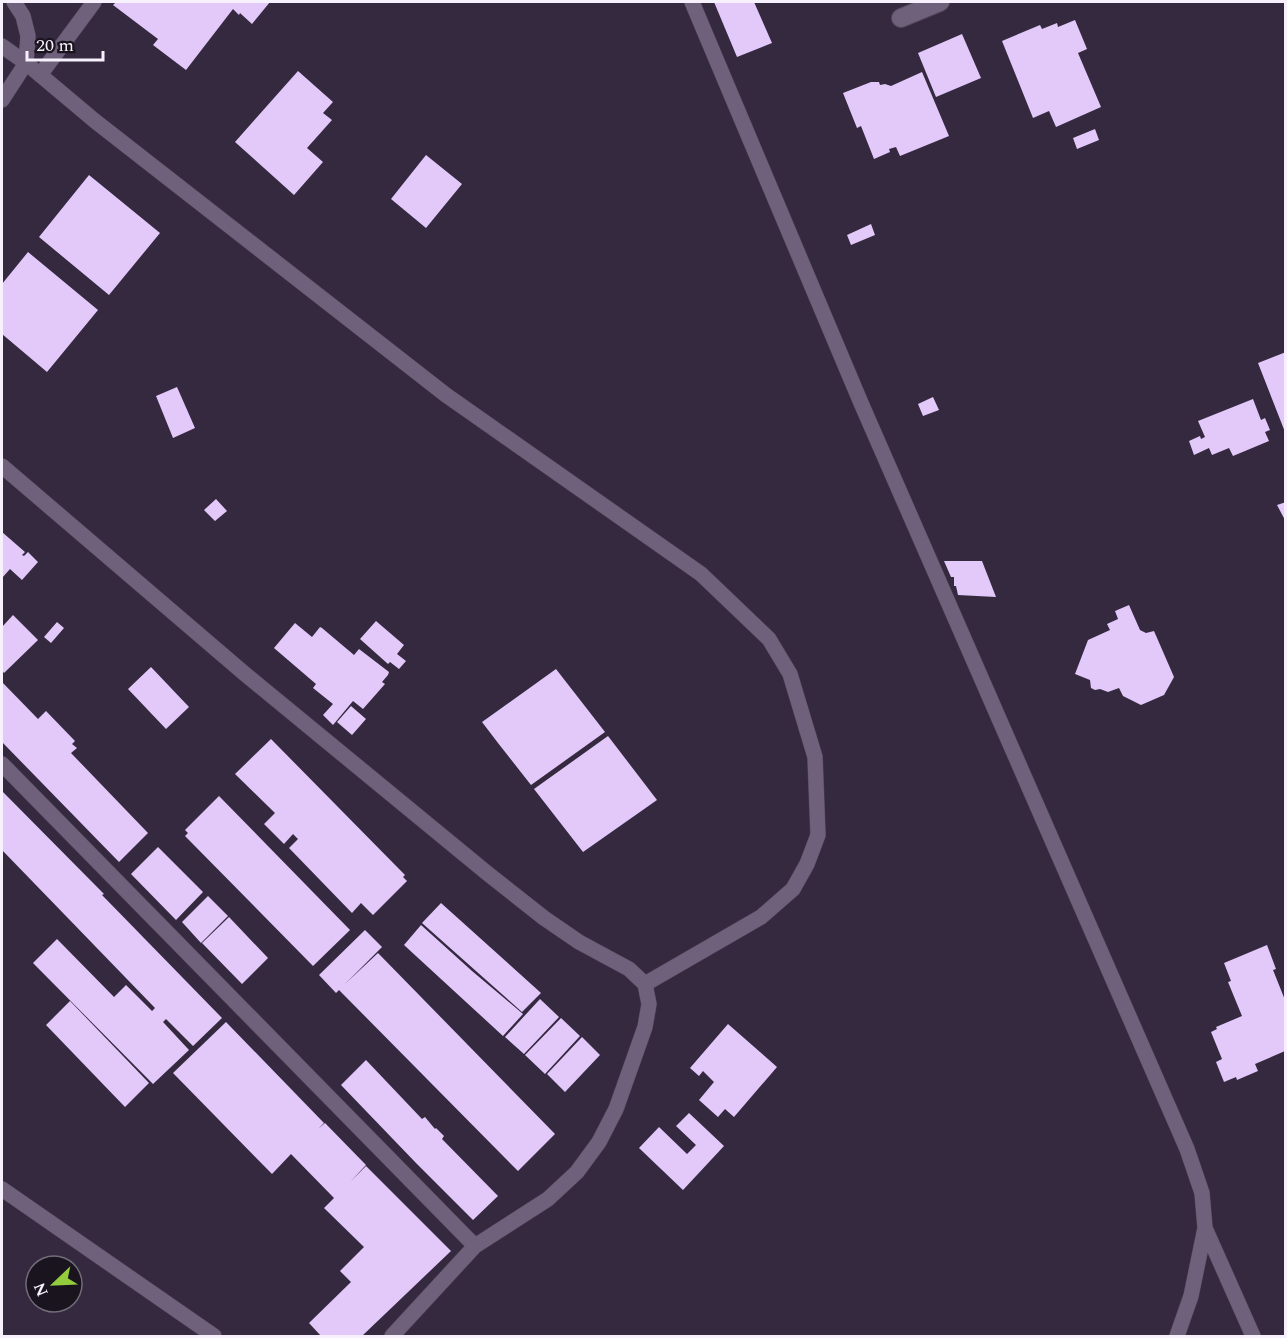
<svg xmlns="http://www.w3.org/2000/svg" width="1287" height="1338" font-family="Spectral,serif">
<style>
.building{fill:#e3c9fa}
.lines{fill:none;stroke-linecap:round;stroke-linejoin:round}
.service-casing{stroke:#51475a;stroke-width:16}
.minor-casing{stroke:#51475a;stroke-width:20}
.service{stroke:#6f617b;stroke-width:15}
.minor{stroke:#6f617b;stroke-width:18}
</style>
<rect width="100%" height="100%" fill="#352940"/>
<path class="building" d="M 116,2 L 270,2 L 252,24 L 240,13 L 239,15 L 233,9 L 186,70 L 153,45 L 158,39 L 113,5 Z
M 714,2 L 754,2 L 772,43 L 737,57 Z
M 1075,20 L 1087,49 L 1078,53 L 1101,107 L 1056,127 L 1049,111 L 1033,118 L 1002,41 L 1040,25 L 1042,29 L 1057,23 L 1058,27 Z
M 962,34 L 981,78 L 936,97 L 918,53 Z
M 298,71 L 333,102 L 323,113 L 332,120 L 307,148 L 323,162 L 294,195 L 235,142 Z
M 922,72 L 949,136 L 900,156 L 896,147 L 889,149 L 890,152 L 874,159 L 861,126 L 857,128 L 843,93 L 871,82 L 879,82 L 880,85 L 885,84 L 891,86 Z
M 1095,129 L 1099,140 L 1077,149 L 1073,138 Z
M 426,155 L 462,184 L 426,228 L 391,199 Z
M 89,175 L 160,233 L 109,295 L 39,237 Z
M 871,224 L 875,235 L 851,245 L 847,235 Z
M 28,252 L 98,310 L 47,372 L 2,334 L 2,284 Z
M 1286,352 L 1286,432 L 1285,432 L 1258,363 Z
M 177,387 L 195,428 L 173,438 L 156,396 Z
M 933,397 L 939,410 L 923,416 L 918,404 Z
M 1253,399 L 1261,420 L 1265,418 L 1270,430 L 1265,432 L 1269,441 L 1233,456 L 1229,448 L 1212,455 L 1209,448 L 1194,455 L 1189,441 L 1200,436 L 1201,439 L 1205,437 L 1198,421 Z
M 216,499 L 227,511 L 215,521 L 204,510 Z
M 1286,502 L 1286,522 L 1277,505 Z
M 2,532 L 25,552 L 22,555 L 24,556 L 28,552 L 38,562 L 22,580 L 10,569 L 2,578 Z
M 944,561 L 982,561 L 996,597 L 958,595 L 956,586 L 954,586 L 954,577 L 951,577 Z
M 1129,605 L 1140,630 L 1146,633 L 1154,631 L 1174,677 L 1164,695 L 1141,705 L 1123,696 L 1119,688 L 1108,692 L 1100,689 L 1095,690 L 1091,688 L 1090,680 L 1075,674 L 1088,640 L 1110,630 L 1107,624 L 1118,619 L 1115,611 Z
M 13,615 L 38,640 L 4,673 L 2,670 L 2,627 Z
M 376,621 L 404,645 L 397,654 L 406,661 L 399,669 L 390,662 L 388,664 L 360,639 Z
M 57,622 L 64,628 L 51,643 L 44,637 Z
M 295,623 L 312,637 L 320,627 L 322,628 L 354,655 L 359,649 L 389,672 L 388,675 L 382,682 L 385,684 L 363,709 L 353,701 L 333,725 L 323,715 L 333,704 L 313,688 L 316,684 L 274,648 Z
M 151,667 L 189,707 L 166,729 L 128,689 Z
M 556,669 L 605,732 L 531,785 L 498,743 L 539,714 L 498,743 L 482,722 Z
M 2,682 L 38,719 L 46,711 L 75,741 L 72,744 L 77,748 L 71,753 L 148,833 L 119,862 L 2,742 Z
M 351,706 L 366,719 L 352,735 L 337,722 Z
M 608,736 L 657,800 L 583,852 L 534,789 Z
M 271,739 L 405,875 L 403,877 L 407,881 L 373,915 L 361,903 L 352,913 L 289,848 L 298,839 L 293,834 L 284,844 L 264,824 L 275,813 L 235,774 Z
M 2,791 L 104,894 L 102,895 L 222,1018 L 193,1046 L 166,1019 L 163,1022 L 189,1050 L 153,1084 L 33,963 L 57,939 L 114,997 L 126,985 L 152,1011 L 155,1008 L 2,850 Z
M 219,796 L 350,930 L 313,966 L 185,836 L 188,833 L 185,830 Z
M 158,847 L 203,892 L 176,920 L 131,874 Z
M 208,896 L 228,916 L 201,943 L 182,922 Z
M 441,903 L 541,993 L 522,1012 L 422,923 Z
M 229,917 L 268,958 L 242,984 L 202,943 Z
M 421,925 L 472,971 L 523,1014 L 503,1036 L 404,945 Z
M 365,930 L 382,947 L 345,984 L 378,953 L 555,1134 L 518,1171 L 339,990 L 336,993 L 319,975 Z
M 1267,945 L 1276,969 L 1273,970 L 1285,1000 L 1285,1051 L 1255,1064 L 1258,1071 L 1237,1080 L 1236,1077 L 1224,1082 L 1216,1062 L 1222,1059 L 1211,1032 L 1217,1029 L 1216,1027 L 1242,1016 L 1228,982 L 1231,981 L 1224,963 Z
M 540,999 L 559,1017 L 524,1054 L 505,1037 Z
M 70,1001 L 149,1083 L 125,1107 L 46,1025 Z
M 561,1018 L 580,1036 L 545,1074 L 525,1055 Z
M 226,1022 L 324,1123 L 318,1129 L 325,1123 L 366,1165 L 351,1181 L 366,1166 L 451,1251 L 362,1336 L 321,1336 L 309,1323 L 351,1282 L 340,1271 L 364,1247 L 324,1208 L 334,1198 L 291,1154 L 272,1174 L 173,1073 Z
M 728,1024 L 777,1067 L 734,1117 L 725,1109 L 718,1117 L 699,1100 L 714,1082 L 703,1071 L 699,1076 L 690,1068 Z
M 582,1037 L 600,1055 L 565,1092 L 547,1074 Z
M 366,1060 L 422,1119 L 425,1117 L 435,1129 L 436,1128 L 444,1136 L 442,1139 L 498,1196 L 473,1220 L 416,1163 L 341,1085 Z
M 689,1113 L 724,1146 L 683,1190 L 639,1148 L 659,1127 L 687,1154 L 696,1145 L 676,1126 Z"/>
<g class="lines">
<g class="service-casing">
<path id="service" d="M 692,2 L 861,403 L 1187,1149 L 1202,1193 L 1205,1228 L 1191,1296 L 1177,1336
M 2,46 L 26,63 L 95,121 L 446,395 L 701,574 L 769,639 L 790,674 L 815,757 L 818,835 L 807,864 L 793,889 L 761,917 L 645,984
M 40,75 L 94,2
M 2,100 L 26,63 L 28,36 L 23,16 L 14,2
M 2,466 L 245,674 L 487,873 L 544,918 L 579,942 L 629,969 L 645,984 L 649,1004 L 645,1027 L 616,1109 L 599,1142 L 577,1172 L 548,1199 L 475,1246
M 2,764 L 475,1246 L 392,1336
M 2,1189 L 214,1336
M 1205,1228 L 1253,1336"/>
</g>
<g class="minor-casing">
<path id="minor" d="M 901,18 L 940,2"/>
</g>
<use href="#service" class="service"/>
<use href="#minor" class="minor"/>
</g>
<rect width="1287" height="1338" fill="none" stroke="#f7f1fd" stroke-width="6"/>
<g transform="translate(54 1284) rotate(247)"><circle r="28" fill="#1a141f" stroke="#726c78" stroke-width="1.5"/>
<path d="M0-4.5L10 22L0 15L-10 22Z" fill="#93cd3e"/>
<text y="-9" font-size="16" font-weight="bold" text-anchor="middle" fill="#f7f1fd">N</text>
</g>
<path d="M27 51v9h76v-9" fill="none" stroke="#f7f1fd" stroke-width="3"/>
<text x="36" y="51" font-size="18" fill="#f7f1fd" stroke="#1a141f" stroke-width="4.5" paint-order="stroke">20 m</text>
</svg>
